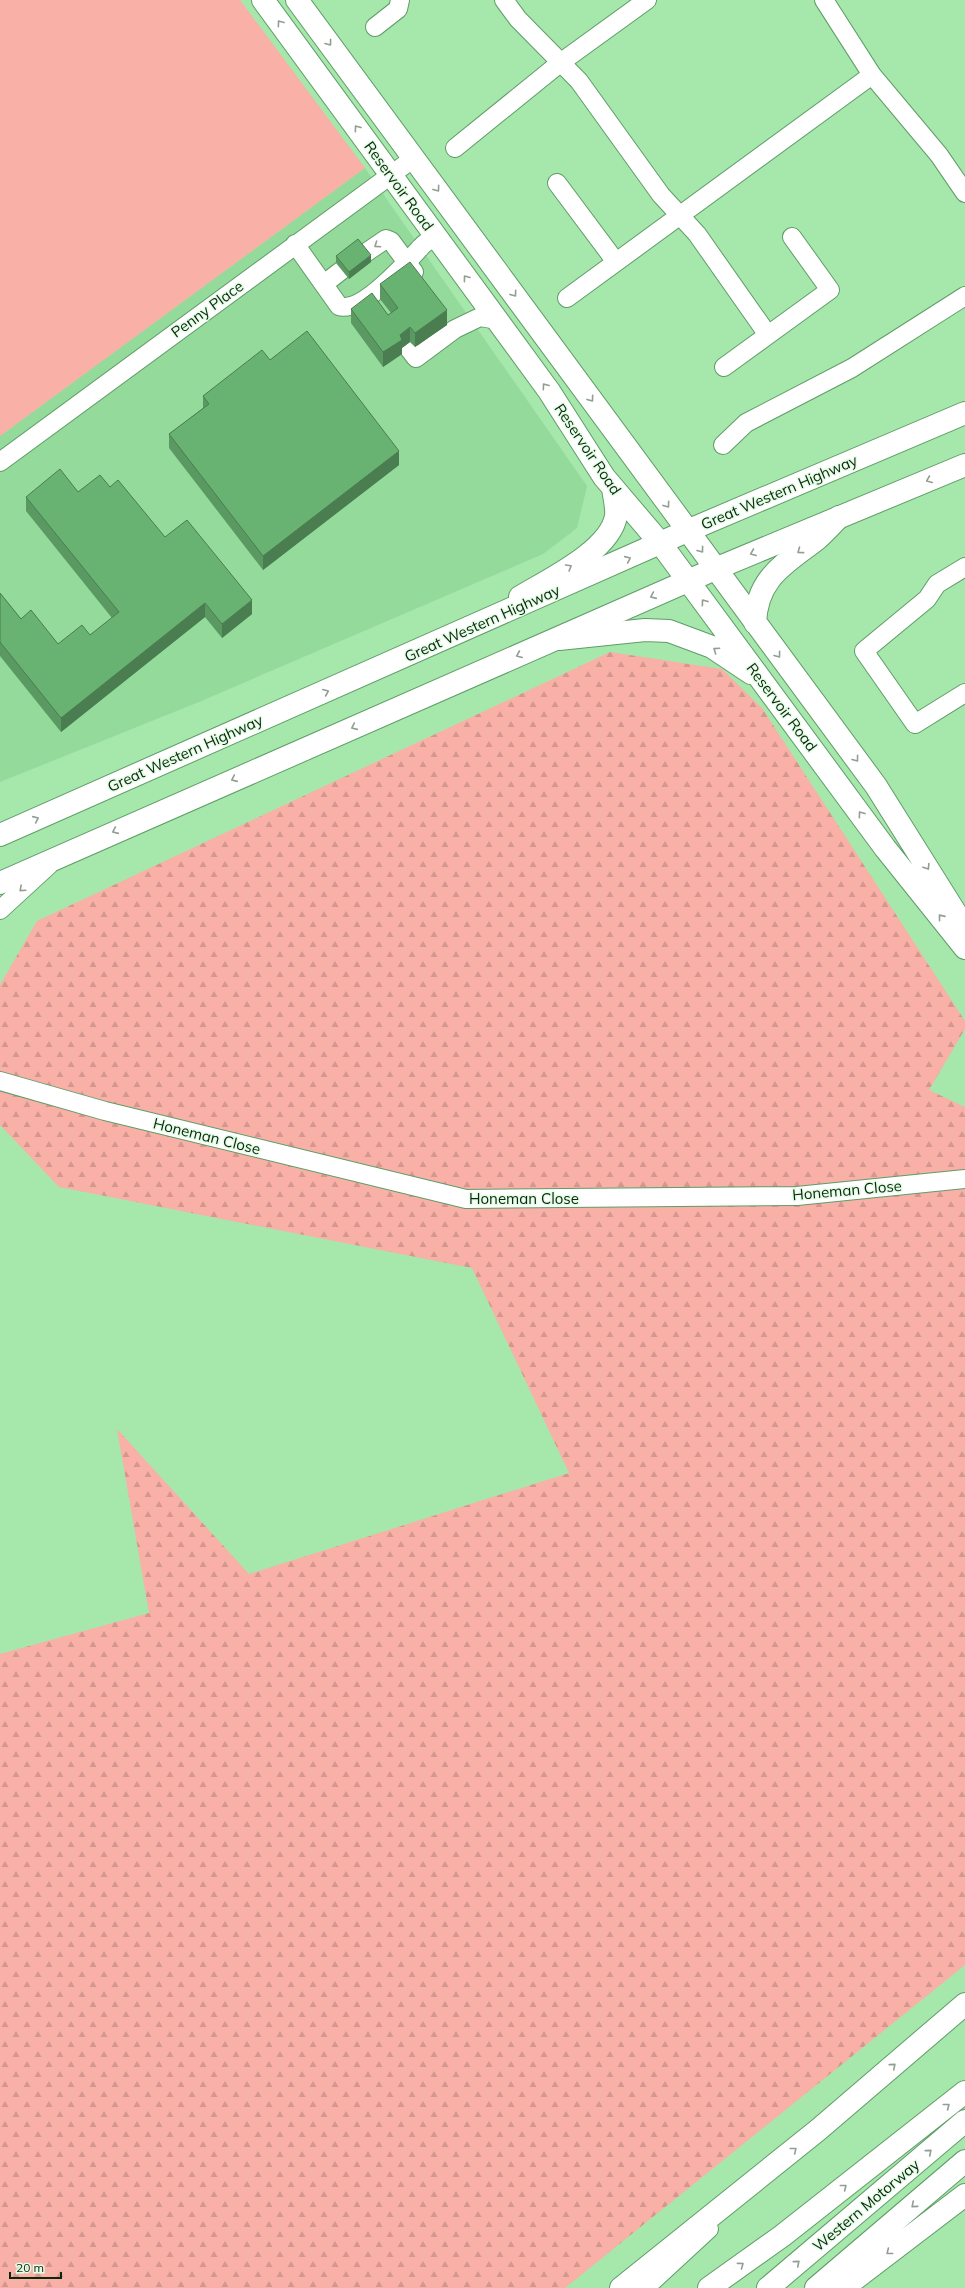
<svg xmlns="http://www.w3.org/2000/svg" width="965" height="2288" font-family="Mulish,sans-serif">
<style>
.built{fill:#94da9b}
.forest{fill:url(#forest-firs)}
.garden{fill:#f9b0a7}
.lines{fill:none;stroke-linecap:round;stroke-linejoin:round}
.minor-casing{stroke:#5f9d67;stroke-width:20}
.major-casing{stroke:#5f9d67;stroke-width:24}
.highway-casing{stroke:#5f9d67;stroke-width:24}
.minor{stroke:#fff;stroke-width:18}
.major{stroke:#fff;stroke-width:22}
.highway{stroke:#fff;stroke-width:22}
.wall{fill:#5a9a62}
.shaded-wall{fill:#4a7d50}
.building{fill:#69b372;stroke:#4a7d50}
.oneway{stroke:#929d93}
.labels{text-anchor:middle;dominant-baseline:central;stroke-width:3;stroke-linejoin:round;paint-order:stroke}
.street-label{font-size:15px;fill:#0c2610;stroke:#e4fde5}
</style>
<defs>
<pattern id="forest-firs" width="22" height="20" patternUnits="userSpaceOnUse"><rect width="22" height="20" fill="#f9b0a7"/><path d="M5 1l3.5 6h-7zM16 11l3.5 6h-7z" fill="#d4978f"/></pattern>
</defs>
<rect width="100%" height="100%" fill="#a6e7ac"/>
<path class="built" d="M 365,168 L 587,486 L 577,528 L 543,554 L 199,702 L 0,782 L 0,436 Z"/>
<path class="forest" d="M 610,652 L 722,669 L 762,708 L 965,1021 L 965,1029 L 929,1090 L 965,1107 L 965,1965 L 565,2288 L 0,2288 L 0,1654 L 149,1613 L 117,1429 L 249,1574 L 569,1473 L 472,1268 L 59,1187 L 0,1125 L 0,985 L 37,921 Z"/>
<path class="garden" d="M 0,0 L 240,0 L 365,168 L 0,436 Z"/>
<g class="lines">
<g class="minor-casing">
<path id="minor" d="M 504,0 L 518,19 L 579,81 L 661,195 L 697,234 L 768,335 L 830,290 L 792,237
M 824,0 L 872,75 L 939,155 L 965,193
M 375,27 L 398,9 L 400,0
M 455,148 L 560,63 L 647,0
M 557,183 L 616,262
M 295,244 L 339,306 C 361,314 407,262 421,247 C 425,242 431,240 434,235
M 364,254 L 386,239 L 391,241 L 414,272
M 324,284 L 342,270
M 567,298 L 872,75
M 391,326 L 416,358 L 455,329 L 480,317 L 498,320
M 724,367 L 768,335
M 723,445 L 746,423 L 852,368 L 965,296
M 0,462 L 414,158
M 965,567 L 937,584 L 927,599 L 864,651 L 915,724 L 965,693
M 0,910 L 49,865
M 0,1081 L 105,1111 L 466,1199 L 797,1196 L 965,1179
M 645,2288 L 709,2229"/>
</g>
<g class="major-casing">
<path id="major" d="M 263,0 L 549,391 L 604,477 L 661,544 L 885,848 L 965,948
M 297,0 L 876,786 L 965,928
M 520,597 C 548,580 610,551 616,516 C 617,507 614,497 613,488
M 755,623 C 757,577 785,564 817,539 C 825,532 832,524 839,517
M 559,639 L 645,630 L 669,631 L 712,647 L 751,673"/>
</g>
<g class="highway-casing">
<path id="highway" d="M 0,835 L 687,531 L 965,413
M 0,883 L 715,569 L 965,465
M 621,2288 L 818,2130 L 965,2004
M 709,2288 L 782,2236 L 965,2092
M 768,2288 L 965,2121
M 816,2288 L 965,2161
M 843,2288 L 965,2195"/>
</g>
<use href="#minor" class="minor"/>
<use href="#major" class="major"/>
<use href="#highway" class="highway"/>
</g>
<path class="wall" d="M 336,256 L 371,262 L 349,279 L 336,263 Z
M 380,284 L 447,325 L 415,347 L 410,342 L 402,348 L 402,354 L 383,367 L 351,323 L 351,309 L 388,315 L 391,313 L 380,299 Z
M 270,360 L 399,465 L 263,570 L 169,448 L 169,434 L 203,408 L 203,396 Z
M 110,487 L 165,537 L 252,614 L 222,638 L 205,617 L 61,732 L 0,656 L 0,593 L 21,619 L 58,644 L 90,635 L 112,618 L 26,511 L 26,497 L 78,492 Z"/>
<path class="shaded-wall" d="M 371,255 L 371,262 L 349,279 L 349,272 Z
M 447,310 L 447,325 L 415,347 L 415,333 Z
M 410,327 L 410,342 L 402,348 L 402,354 L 383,367 L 383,352 L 400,335 Z
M 399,451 L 399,465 L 263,570 L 263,556 Z
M 252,600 L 252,614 L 222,638 L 222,624 Z
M 205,603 L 205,617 L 61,732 L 61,718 Z"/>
<path class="building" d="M 358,239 L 371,255 L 349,272 L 336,256 Z
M 410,262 L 447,310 L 415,333 L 410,327 L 400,335 L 402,340 L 383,352 L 351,309 L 372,293 L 388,315 L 398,308 L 380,284 Z
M 307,331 L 399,451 L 263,556 L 169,434 L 209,404 L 203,396 L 262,350 L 270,360 Z
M 60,469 L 78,492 L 100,475 L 110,487 L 118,480 L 165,537 L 187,520 L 252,600 L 222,624 L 205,603 L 61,718 L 0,642 L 0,593 L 21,619 L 31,610 L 58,644 L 82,625 L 90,635 L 119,612 L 26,497 Z"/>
<defs><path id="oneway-chevron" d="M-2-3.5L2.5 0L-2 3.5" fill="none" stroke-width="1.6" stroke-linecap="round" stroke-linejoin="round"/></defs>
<g class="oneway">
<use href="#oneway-chevron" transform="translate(280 23) rotate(-126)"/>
<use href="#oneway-chevron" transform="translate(329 43) rotate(53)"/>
<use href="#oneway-chevron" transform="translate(357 128) rotate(-126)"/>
<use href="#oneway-chevron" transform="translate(437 189) rotate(54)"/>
<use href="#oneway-chevron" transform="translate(377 245) rotate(146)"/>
<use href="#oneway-chevron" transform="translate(466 278) rotate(-127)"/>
<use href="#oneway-chevron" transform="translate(514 294) rotate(54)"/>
<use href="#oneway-chevron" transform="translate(545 386) rotate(-126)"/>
<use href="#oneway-chevron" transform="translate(591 399) rotate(54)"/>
<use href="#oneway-chevron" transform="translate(929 480) rotate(157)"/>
<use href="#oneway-chevron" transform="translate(667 505) rotate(54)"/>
<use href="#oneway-chevron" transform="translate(701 550) rotate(53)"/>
<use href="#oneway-chevron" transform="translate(800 551) rotate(144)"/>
<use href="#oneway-chevron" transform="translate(753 553) rotate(158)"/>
<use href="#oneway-chevron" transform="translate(628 559) rotate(-24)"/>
<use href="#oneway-chevron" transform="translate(569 567) rotate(-31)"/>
<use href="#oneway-chevron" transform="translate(653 596) rotate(156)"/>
<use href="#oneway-chevron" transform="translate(704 602) rotate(-126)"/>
<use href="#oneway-chevron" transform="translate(716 650) rotate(-146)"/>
<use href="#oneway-chevron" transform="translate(519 655) rotate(157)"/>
<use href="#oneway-chevron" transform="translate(778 655) rotate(53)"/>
<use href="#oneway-chevron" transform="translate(326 692) rotate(-23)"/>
<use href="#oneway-chevron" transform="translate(354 727) rotate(156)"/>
<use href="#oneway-chevron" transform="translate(856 759) rotate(53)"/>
<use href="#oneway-chevron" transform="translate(234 779) rotate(156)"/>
<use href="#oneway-chevron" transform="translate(861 814) rotate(-126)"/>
<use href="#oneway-chevron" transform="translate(36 819) rotate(-24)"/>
<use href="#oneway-chevron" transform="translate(115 831) rotate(156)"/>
<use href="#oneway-chevron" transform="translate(927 867) rotate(58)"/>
<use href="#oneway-chevron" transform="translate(22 889) rotate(138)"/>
<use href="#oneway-chevron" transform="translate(941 917) rotate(-129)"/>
<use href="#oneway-chevron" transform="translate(893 2066) rotate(-41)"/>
<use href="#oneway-chevron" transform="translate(947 2106) rotate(-38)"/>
<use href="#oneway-chevron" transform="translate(794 2150) rotate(-39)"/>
<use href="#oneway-chevron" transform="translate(929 2152) rotate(-40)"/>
<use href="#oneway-chevron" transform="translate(844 2187) rotate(-38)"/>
<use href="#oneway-chevron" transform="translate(914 2205) rotate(140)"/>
<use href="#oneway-chevron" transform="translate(889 2252) rotate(142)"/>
<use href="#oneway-chevron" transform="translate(797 2263) rotate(-40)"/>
<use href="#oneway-chevron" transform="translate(741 2265) rotate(-36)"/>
</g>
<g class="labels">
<g class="street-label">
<text transform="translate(399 186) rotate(54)">Reservoir Road</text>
<text transform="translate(207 309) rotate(-36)">Penny Place</text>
<text transform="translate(588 449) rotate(56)">Reservoir Road</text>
<text transform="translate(779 492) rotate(-23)">Great Western Highway</text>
<text transform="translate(482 623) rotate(-24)">Great Western Highway</text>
<text transform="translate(782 707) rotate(53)">Reservoir Road</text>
<text transform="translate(185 753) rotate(-24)">Great Western Highway</text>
<text transform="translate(207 1136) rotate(14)">Honeman Close</text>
<text transform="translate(847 1190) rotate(-5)">Honeman Close</text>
<text x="524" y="1198">Honeman Close</text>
<text transform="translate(866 2205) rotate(-40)">Western Motorway</text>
</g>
</g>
<path d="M10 2272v6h51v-6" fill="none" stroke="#0c2610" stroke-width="2"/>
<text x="16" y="2272" font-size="12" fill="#0c2610" stroke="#e4fde5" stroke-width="3" paint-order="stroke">20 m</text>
</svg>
